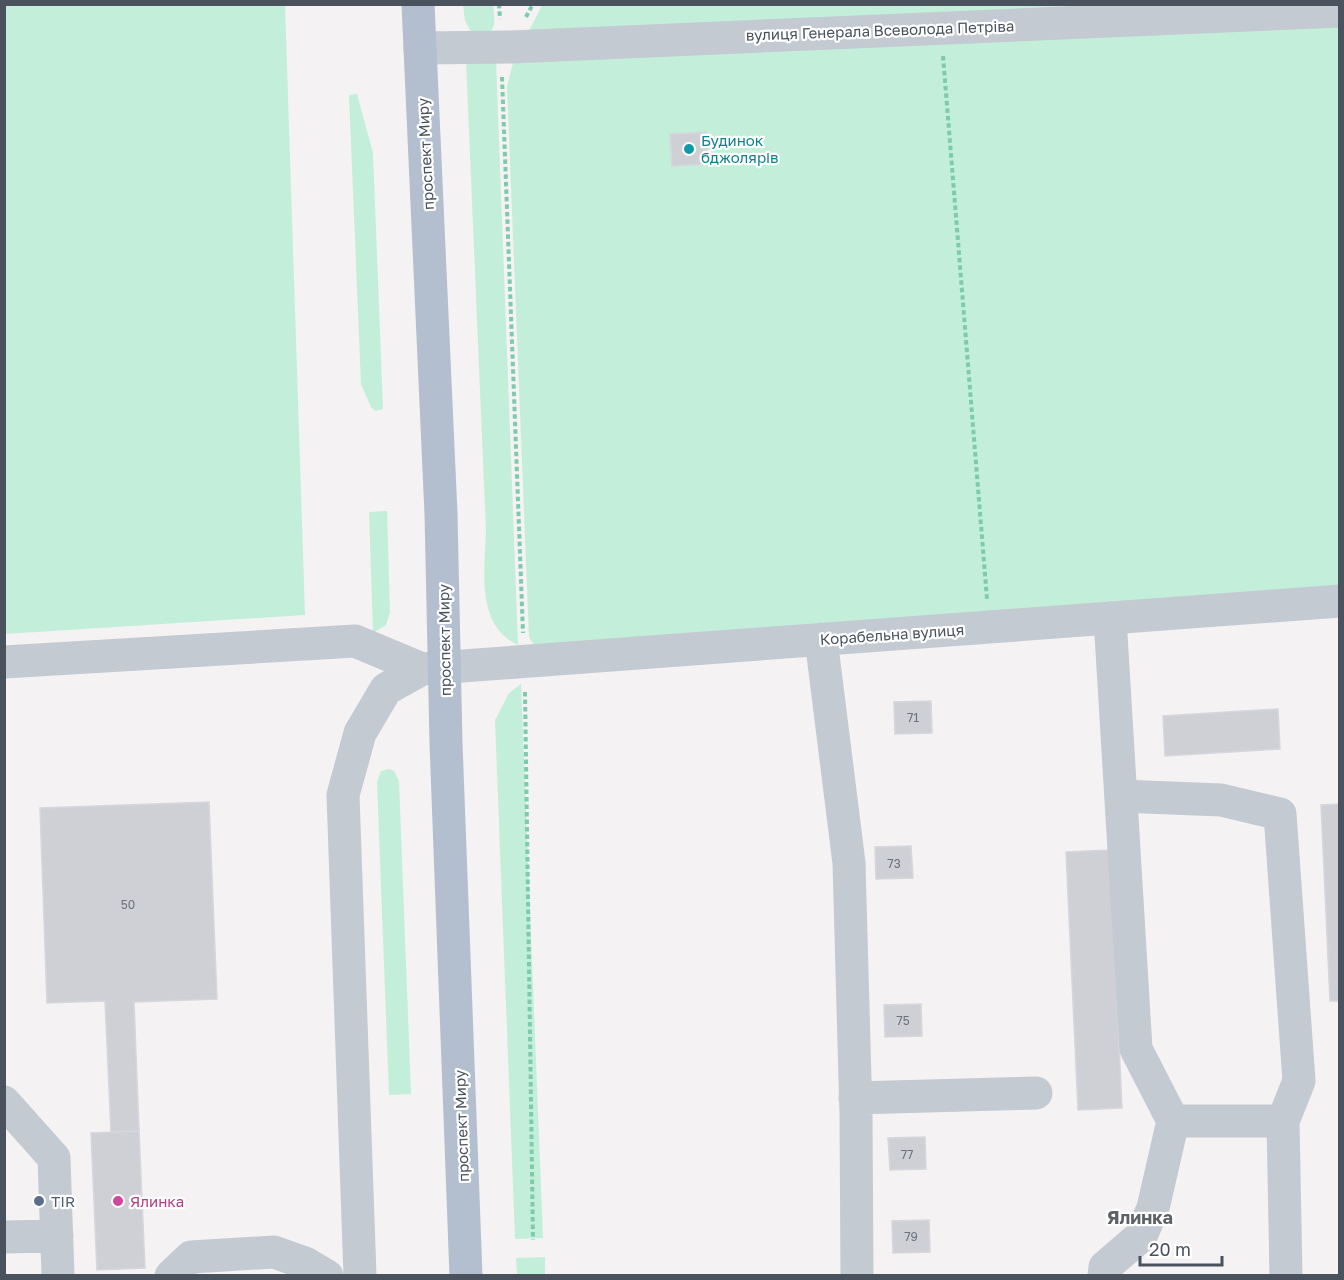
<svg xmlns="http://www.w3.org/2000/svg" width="1344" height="1280" font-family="'Golos Text',sans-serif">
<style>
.green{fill:#c3eed9}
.building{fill:#cfd0d6;stroke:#d6d7dc;stroke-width:1.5}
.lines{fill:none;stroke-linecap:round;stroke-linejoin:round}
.path{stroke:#7ccbad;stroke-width:4;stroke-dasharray:4.5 3;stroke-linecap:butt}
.minor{stroke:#c3cad2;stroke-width:33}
.major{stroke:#b3becf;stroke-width:33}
.culture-dot{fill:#0f9aa8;stroke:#fff;stroke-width:2}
.service-dot{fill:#5c6f8a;stroke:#fff;stroke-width:2}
.hotel-dot{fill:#d1479c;stroke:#fff;stroke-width:2}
.labels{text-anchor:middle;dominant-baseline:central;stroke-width:4.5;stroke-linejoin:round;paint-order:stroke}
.number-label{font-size:12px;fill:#6b727c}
.street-label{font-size:15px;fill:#4a525e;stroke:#fff}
.culture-label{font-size:15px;fill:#0d838f;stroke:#fff;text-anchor:start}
.service-label{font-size:15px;fill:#4e5e75;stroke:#fff;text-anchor:start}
.hotel-label{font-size:15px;fill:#b23c85;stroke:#fff;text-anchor:start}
.quarter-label{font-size:18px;font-weight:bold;fill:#5e6166;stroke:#fff}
</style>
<rect width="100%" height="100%" fill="#f4f2f2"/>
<path class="green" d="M 5,4 L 285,5 L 305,615 L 5,634 Z
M 655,4 L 656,6 L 1075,5 L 1073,7 L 527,35 L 542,5 Z
M 463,5 L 493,5 C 494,16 497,27 488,35 L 473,35 L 465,21 Z
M 1339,21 L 1339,585 L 534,645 L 529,637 L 507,86 L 513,63 Z
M 466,60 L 496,60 L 518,645 C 475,625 485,570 486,531 Z
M 357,94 L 373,153 L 383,409 L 375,411 L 371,407 L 361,384 L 349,95 Z
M 387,511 L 390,612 L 386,625 L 373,633 L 369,512 Z
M 521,684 L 543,1238 L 515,1239 L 495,720 L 509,693 Z
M 389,769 L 394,771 L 399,781 L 411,1094 L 389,1095 L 377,782 L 381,771 Z
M 545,1257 L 545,1275 L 517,1275 L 516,1258 Z"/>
<path class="building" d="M 707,132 L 709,164 L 672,166 L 670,134 Z
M 931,701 L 932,733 L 895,734 L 894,702 Z
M 1278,709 L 1280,749 L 1165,756 L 1163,716 Z
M 209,802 L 217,999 L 134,1002 L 139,1131 L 111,1132 L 105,1001 L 47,1003 L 40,808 Z
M 1340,804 L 1340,1001 L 1330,1001 L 1321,805 Z
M 911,846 L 913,878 L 876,879 L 875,847 Z
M 1110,850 L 1122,1108 L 1078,1110 L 1066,852 Z
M 921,1004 L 922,1036 L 885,1037 L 884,1005 Z
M 139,1131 L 145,1268 L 97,1270 L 91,1133 Z
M 925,1137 L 926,1169 L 890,1170 L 888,1138 Z
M 929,1220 L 930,1252 L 893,1253 L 892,1221 Z"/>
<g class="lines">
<path class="path" d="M 499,4 L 500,19
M 526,17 L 533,4
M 943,56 L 987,599
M 502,77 L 523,633
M 525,692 L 533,1240"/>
<path class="minor" d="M 420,48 L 511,47 L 1340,11
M 1110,618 L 1136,1049 L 1173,1121 L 1283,1121 L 1299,1081 L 1280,814 L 1221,800 L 1121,796
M 821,639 L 849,863 L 856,1115 L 857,1276
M 4,662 L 355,641 L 422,669
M 855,1098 L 1036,1093
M 4,1102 L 54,1158 L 58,1276
M 1283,1121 L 1286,1276
M 4,1237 L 57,1236
M 171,1276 L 191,1257 L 274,1252 L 305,1263 L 327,1276
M 360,1276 L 343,795 L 360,733 L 386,689 L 422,669 L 1340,601
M 1104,1276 L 1105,1267 L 1141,1236 L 1153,1208 L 1173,1121"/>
<path class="major" d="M 418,4 L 441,514 L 446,743 L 466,1276"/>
</g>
<circle class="culture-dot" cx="689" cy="149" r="6"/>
<circle class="service-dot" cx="39" cy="1201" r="6"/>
<circle class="hotel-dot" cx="118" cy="1201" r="6"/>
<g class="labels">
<g class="number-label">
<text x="913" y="717">71</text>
<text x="894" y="863">73</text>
<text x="128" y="904">50</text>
<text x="903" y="1020">75</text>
<text x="907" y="1154">77</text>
<text x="911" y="1236">79</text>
</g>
<g class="street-label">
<text transform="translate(880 30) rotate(-2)">вулиця Генерала Всеволода Петріва</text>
<text transform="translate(425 154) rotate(-93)">проспект Миру</text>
<text transform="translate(892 634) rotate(-4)">Корабельна вулиця</text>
<text transform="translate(444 640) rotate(-91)">проспект Миру</text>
<text transform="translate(461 1126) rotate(-92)">проспект Миру</text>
</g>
<g class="culture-label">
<text x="701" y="140">Будинок<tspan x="701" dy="17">бджолярів</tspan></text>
</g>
<g class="service-label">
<text x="51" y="1201">TIR</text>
</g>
<g class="hotel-label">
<text x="130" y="1201">Ялинка</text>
</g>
<g class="quarter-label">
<text x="1140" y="1217">Ялинка</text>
</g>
</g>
<rect width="1344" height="1280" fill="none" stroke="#4a525e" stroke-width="12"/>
<path d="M1140 1256v9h82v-9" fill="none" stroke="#4a525e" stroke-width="3"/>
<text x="1149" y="1256" font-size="18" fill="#4a525e" stroke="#ffffff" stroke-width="4.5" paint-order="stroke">20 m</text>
</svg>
